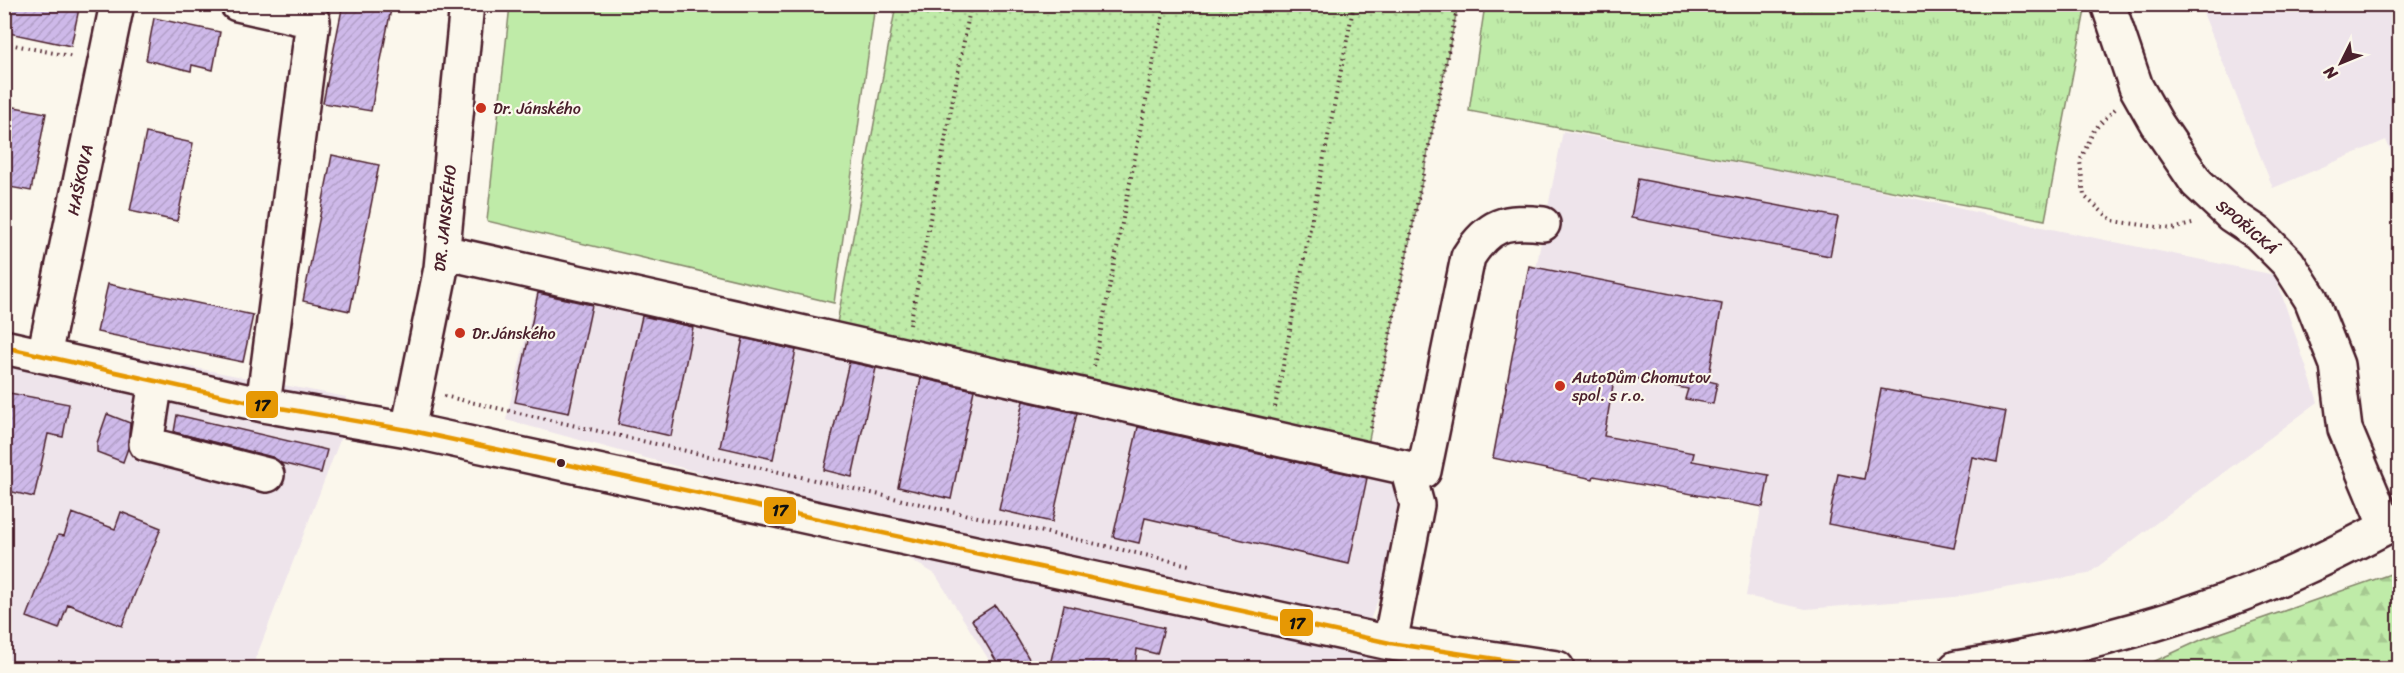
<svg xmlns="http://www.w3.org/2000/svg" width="2404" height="673" font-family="Sriracha,sans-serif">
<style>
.built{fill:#eee4eb}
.grass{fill:#bfeba8;stroke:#84856a;stroke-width:1.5}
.forest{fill:url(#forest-firs);stroke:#84856a;stroke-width:1.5}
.park{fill:url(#park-tufts);stroke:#84856a;stroke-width:1.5}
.garden{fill:url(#garden-dots);stroke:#84856a;stroke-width:1.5}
.building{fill:url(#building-hatch);stroke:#4a1f2b;stroke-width:1.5}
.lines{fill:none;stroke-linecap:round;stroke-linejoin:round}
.minor-casing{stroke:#4a1f2b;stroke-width:38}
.path{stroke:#4a1f2b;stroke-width:4;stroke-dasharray:1.5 4.5;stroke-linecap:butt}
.minor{stroke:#fbf7ec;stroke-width:33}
.bus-1-casing{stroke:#fbf7ec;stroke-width:9}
.bus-1{stroke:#e69804;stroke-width:4.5}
.poi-dot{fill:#c8321e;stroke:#fbf7ec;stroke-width:2}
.bus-dot{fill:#4a1f2b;stroke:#fbf7ec;stroke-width:2}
.labels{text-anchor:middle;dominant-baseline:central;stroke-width:4.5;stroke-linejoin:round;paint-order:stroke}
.poi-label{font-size:16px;fill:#4a1f2b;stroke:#fbf7ec;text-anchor:start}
.street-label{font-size:16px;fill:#4a1f2b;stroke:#fbf7ec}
.line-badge{stroke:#fbf7ec;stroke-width:2}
.pale-badge-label{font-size:16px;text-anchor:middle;font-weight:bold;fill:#111}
</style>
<defs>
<pattern id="forest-firs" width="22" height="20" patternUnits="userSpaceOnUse" patternTransform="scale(1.5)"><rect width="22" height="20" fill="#bfeba8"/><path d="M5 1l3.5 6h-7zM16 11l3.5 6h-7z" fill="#a6c991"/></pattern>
<pattern id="park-tufts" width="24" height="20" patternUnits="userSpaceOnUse" patternTransform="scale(1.5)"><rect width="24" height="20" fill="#bfeba8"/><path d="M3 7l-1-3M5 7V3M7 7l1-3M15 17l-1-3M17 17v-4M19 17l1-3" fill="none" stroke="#a6c991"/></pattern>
<pattern id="garden-dots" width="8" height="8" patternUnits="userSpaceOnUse" patternTransform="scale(1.5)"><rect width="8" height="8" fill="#bfeba8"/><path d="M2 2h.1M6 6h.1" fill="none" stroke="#a6c991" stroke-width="1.8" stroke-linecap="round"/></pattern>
<pattern id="building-hatch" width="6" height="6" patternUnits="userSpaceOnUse" patternTransform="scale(1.5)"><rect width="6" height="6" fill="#ceb9e9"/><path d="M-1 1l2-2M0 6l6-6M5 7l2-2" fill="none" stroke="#b29fc8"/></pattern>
</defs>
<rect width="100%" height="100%" fill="#fbf7ec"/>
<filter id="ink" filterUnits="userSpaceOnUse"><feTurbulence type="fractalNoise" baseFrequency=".0167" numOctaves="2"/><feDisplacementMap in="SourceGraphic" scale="12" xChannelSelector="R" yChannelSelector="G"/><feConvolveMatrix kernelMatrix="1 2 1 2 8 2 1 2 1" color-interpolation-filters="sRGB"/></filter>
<g filter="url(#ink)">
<path class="built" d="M 2200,5 L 2399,5 L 2399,170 L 2386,140 L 2273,188 Z
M 1563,131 L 1856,185 L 2032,225 L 2275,275 L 2318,402 L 2088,574 L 1954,597 L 1806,609 L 1746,596 L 1763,496 L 1501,446 Z
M 542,269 L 1407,468 L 1417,505 L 1356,654 L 1424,668 L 994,668 L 935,574 L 819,505 L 506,420 Z
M 4,331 L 346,397 L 340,440 L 252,668 L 5,668 Z"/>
<path class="grass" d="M 510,5 L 875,5 L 834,303 L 487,221 Z"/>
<path class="forest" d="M 2399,571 L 2399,668 L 2140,668 L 2203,639 Z"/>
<path class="park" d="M 1485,5 L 1485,4 L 2086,5 L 2045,220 L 1469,111 Z"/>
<path class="garden" d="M 896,5 L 1458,5 L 1365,459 L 834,339 Z"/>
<path class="building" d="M 4,4 L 80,4 L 71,46 L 4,32 Z
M 343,4 L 392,4 L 371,111 L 323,103 Z
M 154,18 L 220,32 L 213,70 L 192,65 L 191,71 L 146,60 Z
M 4,105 L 46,113 L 31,191 L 4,186 Z
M 146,133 L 193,143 L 177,221 L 130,211 Z
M 332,155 L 379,165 L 350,311 L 303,301 Z
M 1638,179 L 1838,217 L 1830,256 L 1631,218 Z
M 1529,266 L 1722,304 L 1708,381 L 1717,383 L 1713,404 L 1685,399 L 1688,389 L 1615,374 L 1604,436 L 1694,453 L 1692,461 L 1769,475 L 1763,507 L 1594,476 L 1593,479 L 1493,458 Z
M 108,284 L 253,315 L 243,362 L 97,332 Z
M 538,293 L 592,305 L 569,413 L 515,402 Z
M 642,316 L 693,327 L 671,436 L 618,424 Z
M 743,338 L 796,350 L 773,459 L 720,447 Z
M 849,362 L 876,368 L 852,477 L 824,470 Z
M 921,378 L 974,390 L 951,499 L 898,487 Z
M 1881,389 L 2006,412 L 1997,462 L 1972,457 L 1954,548 L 1828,524 L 1838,474 L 1864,479 Z
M 4,392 L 69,404 L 63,437 L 48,434 L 34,497 L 4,490 Z
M 1023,401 L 1077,413 L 1052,522 L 999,510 Z
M 107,414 L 130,423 L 128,448 L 123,462 L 97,452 L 97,443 Z
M 177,415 L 327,450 L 321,473 L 281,463 L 272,457 L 174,432 Z
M 1138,427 L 1367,478 L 1349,564 L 1145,518 L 1139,543 L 1113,537 Z
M 121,512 L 161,528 L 122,626 L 68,604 L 59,629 L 27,617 L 58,535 L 64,536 L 72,513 L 115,529 Z
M 995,605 L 1014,633 L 1035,669 L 1001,669 L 972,620 Z
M 1064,605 L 1164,628 L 1157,654 L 1137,649 L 1135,669 L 1049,669 Z"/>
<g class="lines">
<g class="minor-casing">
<path id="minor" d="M 237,4 L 313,21 L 263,405
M 2108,4 L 2136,87 L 2157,124 L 2197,183 L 2231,215 L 2258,233 L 2288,263 L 2311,299 L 2337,365 L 2345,429 L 2386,527
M 443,252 L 1407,468 L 1417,505 L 1390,643
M 4,347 L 263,405 L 408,430 L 1390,643 L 1557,668
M 44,356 L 117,4
M 156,381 L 146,444 L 267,475
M 408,430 L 441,268 L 467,4
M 1407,468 L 1424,471 L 1468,257 C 1489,224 1505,220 1543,224
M 1956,668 C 2070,652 2201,616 2306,567 C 2337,553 2368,536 2400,520"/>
</g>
<path class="path" d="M 4,43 L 74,57
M 2115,109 L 2094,130 L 2080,161 L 2084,196 L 2113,221 L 2172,229 L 2196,223
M 910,325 L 971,4
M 1094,366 L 1165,4
M 444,396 L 1189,565
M 1275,407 L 1354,4
M 1371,428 L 1458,4"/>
<use href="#minor" class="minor"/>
<g class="bus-1-casing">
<path id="bus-1" d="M 4,347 L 263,405 L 408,430 L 1390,643 L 1557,668"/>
</g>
<use href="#bus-1" class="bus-1"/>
</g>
</g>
<g class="poi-dot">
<circle cx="481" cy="108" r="6"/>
<circle cx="460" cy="333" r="6"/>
<circle cx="1560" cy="386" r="6"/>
</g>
<circle class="bus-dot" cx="561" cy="463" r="5"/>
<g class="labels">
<g class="poi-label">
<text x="493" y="108">Dr. Jánského</text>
<text x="472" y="333">Dr.Jánského</text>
<text x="1572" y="377">AutoDům Chomutov<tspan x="1572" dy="18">spol. s r.o.</tspan></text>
</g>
<g class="street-label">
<text transform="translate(80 180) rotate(-78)">HAŠKOVA</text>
<text transform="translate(445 218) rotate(-84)">DR. JANSKÉHO</text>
<text transform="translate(2247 227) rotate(40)">SPOŘICKÁ</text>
</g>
</g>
<g class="line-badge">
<rect x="245" y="390" width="34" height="29" rx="6" fill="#e69804"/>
<rect x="763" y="496" width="34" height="29" rx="6" fill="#e69804"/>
<rect x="1279" y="608" width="35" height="29" rx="6" fill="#e69804"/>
</g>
<g class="pale-badge-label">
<text x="262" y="411">17</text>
<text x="780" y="516">17</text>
<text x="1297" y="629">17</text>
</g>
<rect width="2404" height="673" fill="none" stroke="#fbf7ec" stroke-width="24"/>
<rect x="12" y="12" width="2380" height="649" fill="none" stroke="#4a1f2b" stroke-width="2" filter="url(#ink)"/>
<g transform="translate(2341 63) rotate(227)" stroke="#fbf7ec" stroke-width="4.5" paint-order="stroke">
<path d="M0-4.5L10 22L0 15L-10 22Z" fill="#4a1f2b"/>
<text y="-9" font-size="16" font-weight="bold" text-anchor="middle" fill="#4a1f2b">N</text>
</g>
</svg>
